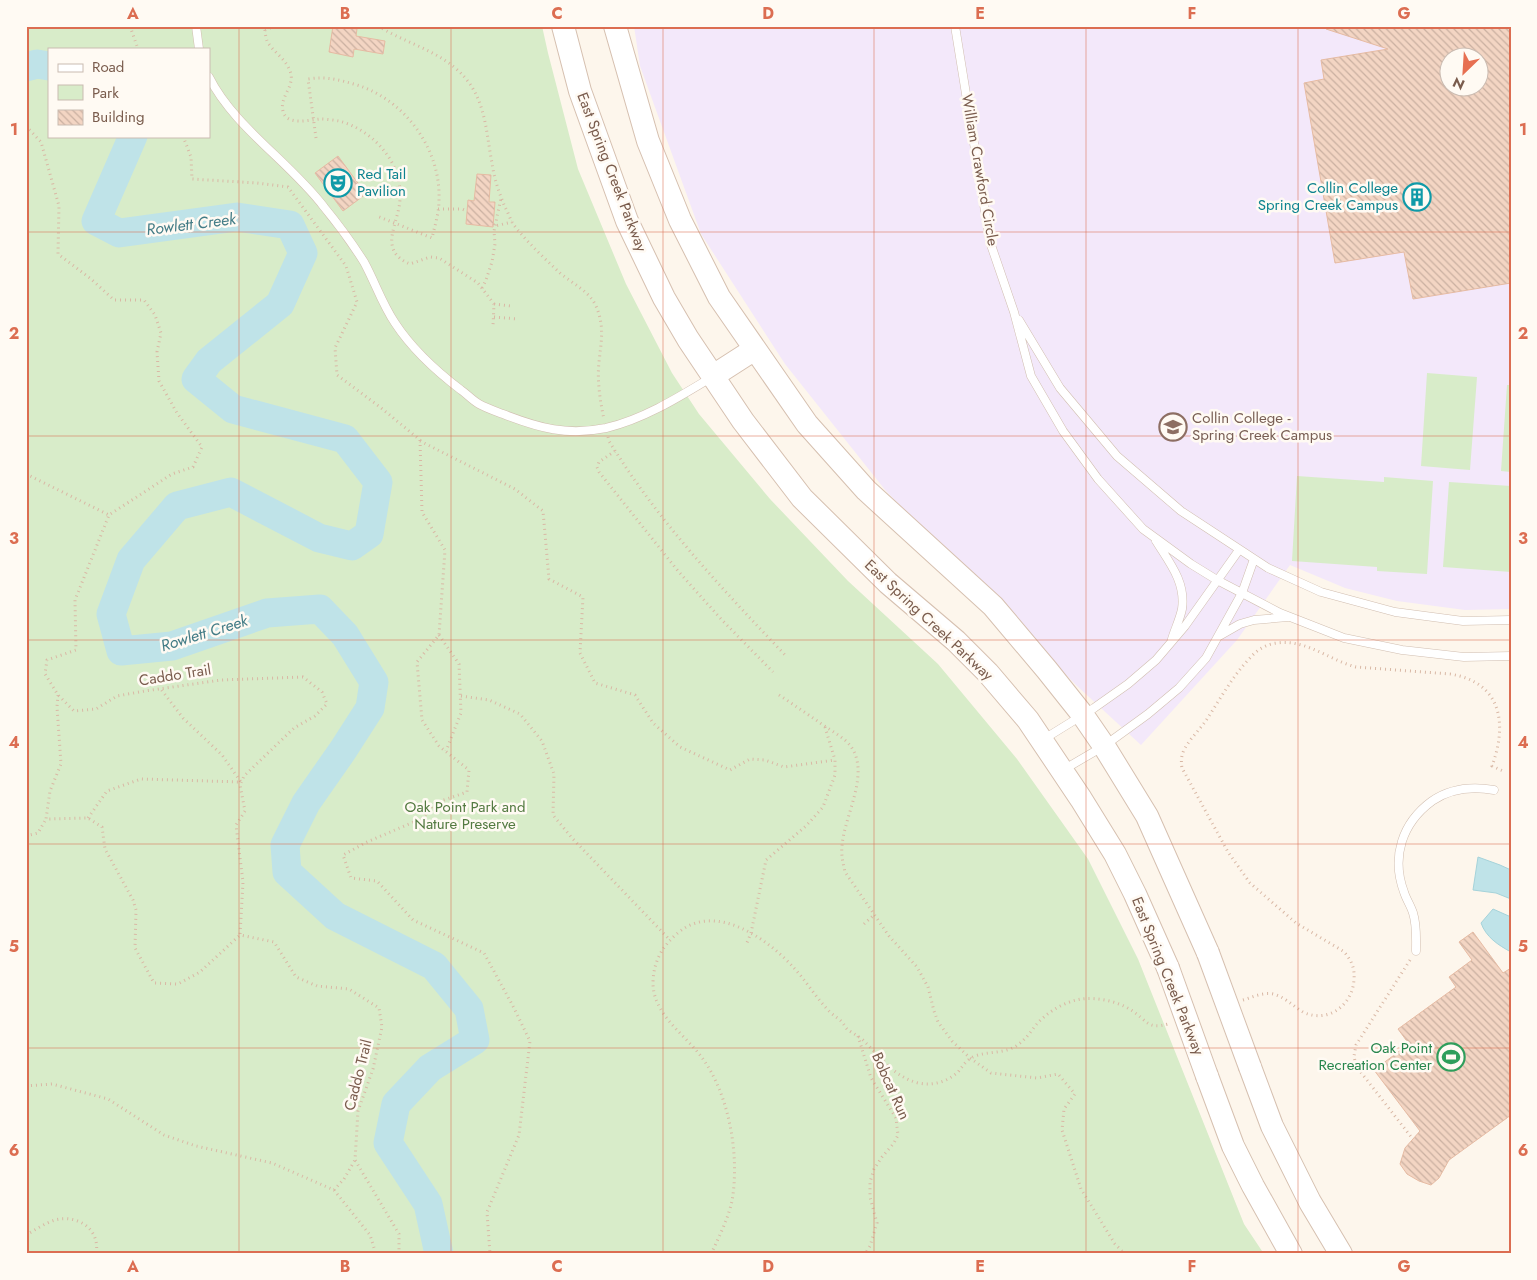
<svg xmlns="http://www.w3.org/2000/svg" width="1537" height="1280" font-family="Jost,sans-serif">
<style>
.education{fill:#f3e8fa;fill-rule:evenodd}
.park{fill:#d8ecc9;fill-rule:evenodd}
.water{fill:#bfe3e8;stroke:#a5d3da}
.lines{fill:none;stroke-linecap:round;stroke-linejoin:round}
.river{stroke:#bfe3e8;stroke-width:29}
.building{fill:url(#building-back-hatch);stroke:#e6bba3;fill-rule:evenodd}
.service-casing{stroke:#d1beb0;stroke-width:9}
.secondary-casing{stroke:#d6c0b0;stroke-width:24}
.path{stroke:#d9b8a5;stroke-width:3;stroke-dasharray:1 4;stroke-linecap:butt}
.service{stroke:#fff;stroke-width:8}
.secondary{stroke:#fff;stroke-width:22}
.secondary-bridge-casing{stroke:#d6c0b0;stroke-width:24;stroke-linecap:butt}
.secondary-bridge{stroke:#fff;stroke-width:22}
.grid{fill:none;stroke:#dc6d51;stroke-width:1;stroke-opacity:0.55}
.labels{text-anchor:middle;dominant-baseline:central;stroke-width:5;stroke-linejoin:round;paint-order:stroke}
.street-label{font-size:15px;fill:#7a5c4d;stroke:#fffaf3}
.culture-label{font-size:15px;fill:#0d838f;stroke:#fffaf3;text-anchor:start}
.education-label{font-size:15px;fill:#785e54;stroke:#fffaf3;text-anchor:start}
.park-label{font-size:15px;fill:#537a41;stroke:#fffaf3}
.leisure-label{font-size:15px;fill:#27864d;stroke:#fffaf3;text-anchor:end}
.water-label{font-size:16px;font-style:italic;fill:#437c86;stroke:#fffaf3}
.neatline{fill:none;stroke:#dc6d51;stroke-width:2}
.grid-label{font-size:16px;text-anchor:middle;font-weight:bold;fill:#dc6d51}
</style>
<defs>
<pattern id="building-back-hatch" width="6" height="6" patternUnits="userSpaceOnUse" patternTransform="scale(1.25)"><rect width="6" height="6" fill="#f3d5c3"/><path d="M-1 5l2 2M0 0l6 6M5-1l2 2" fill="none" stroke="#cab0a1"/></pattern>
</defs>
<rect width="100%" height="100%" fill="#fdf6ec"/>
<path class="education" d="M 634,26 L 1511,26 L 1511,609 L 1465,610 L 1397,601 L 1345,588 L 1290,565 L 1237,640 L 1141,745 L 1076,685 L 886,491 L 785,364 L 701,234 L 640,66 ZM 1450,58 L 1480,58 L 1480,88 L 1450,88 Z"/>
<path class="park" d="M 26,26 L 542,26 L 548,53 L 578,169 L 626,284 L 672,373 L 699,414 L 770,499 L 848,581 L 938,664 L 1017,759 L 1088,859 L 1138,959 L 1244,1224 L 1264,1254 L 26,1254 ZM 49,49 L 209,49 L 209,136 L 49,136 Z
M 1427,373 L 1477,377 L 1470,470 L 1421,466 Z
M 1507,385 L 1511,385 L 1511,472 L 1501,471 Z
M 1297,476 L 1384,482 L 1384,477 L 1433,481 L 1427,574 L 1377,571 L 1377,567 L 1292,561 Z
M 1449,482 L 1511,486 L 1511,572 L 1443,567 Z"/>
<path class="water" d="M 1478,857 L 1500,865 L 1511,870 L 1511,899 L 1496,893 L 1473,890 Z
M 1493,909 L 1511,917 L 1511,952 C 1498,945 1486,937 1481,923 Z"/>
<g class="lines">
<path class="river" d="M 26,67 L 37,64 L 49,66
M 133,136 L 96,221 L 119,233 L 237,217 L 290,225 L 303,253 L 280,304 L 209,361 L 196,379 L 233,409 L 345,439 L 378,482 L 369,534 L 352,546 L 319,538 L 231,492 L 177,506 L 131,560 L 111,614 L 121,651 L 172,646 L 267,613 L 320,609 L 345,635 L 374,682 L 370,708 L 343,750 L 306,803 L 285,845 L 287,872 L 335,916 L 434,966 L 469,1009 L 475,1040 L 430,1068 L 396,1104 L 388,1143 L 428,1204 L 439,1254"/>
</g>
<path class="building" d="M 333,26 L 357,29 L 356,36 L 385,41 L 383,54 L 354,49 L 353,57 L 329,52 Z
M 1326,26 L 1511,26 L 1511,129 L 1509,130 L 1511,142 L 1511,283 L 1413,299 L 1404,252 L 1335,263 L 1304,83 L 1324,79 L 1321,60 L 1388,49 L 1326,29 ZM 1450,58 L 1480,58 L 1480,88 L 1450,88 Z
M 338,156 L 366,194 L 343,211 L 315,173 Z
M 477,174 L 491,175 L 489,202 L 495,202 L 493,227 L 466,224 L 468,200 L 474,201 Z
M 1473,932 L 1503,973 L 1511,968 L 1511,1115 L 1449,1160 L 1439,1178 L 1431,1185 L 1419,1181 L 1407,1174 L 1400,1164 L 1405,1148 L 1420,1131 L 1374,1070 L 1409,1044 L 1398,1029 L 1456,987 L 1449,977 L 1472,960 L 1459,942 Z"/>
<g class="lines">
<g class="service-casing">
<path id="service" d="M 196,26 L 199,49
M 955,26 L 990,242 L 1014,312 L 1031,376 L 1063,431 L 1098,479 L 1143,529 L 1191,564 L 1217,580 L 1280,613 L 1344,638 L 1402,650 L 1464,657 L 1511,656
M 209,77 C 234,127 290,162 324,207 C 338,224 352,243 364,262 C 375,282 382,304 395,323 C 412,349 436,371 461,390 C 467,394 472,400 479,404 C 486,408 495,411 503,414 C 539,428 567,436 606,428 C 644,419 679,397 712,377
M 1019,320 L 1060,388 L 1117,456 L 1181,511 L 1268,568 L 1321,592 L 1395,612 L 1463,621 L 1511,620
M 1156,541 C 1169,562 1186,582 1182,609 C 1180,619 1175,629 1172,639
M 1219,636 L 1240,624 L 1254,620 L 1288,617
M 1044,739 L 1094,708 L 1128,684 L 1156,660 L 1185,626 L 1239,550
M 1063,770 L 1104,746 L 1148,714 L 1179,688 L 1206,658 L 1242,593 L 1254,559
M 1416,951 C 1416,939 1417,925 1413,913 C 1411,906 1406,899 1404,892 C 1391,857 1402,823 1432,801 C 1451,788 1471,786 1494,790"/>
</g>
<g class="secondary-casing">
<path id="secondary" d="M 563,26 L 580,91 L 627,221 L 664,298 L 688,339 L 743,421 L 802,498 L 888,583 L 956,641 L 988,673 L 1028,720 L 1081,799 L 1115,854 L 1135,894 L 1168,968
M 615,26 L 648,141 L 680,220 L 719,297 L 807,424 L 866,490 L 993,606 L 1047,670 L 1082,714 L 1104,746 L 1147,816 L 1208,953
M 713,376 L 755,349
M 1250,1067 L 1272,1126 L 1310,1202 L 1341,1254
M 1207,1076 L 1233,1146 L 1253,1186 L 1291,1254"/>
</g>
<path class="path" d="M 130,26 L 138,49
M 262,26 L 265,30 L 275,26
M 378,26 C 402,41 432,49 454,67 C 486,93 485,127 492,163 C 494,178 499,193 505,207 C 508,212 510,219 513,224 C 527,242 544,258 560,273 C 573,284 589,291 596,306 C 605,327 601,342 599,362 C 597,380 600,401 604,419
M 265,30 C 265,33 266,38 267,41 C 273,52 286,59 290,71 C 296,86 279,97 283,111 C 286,126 309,120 320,119 C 326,119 333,120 339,121 C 356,125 375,138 385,152 C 395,164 401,182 400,198 C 400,222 376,250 410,264 L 430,257 L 439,258 L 478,283 L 494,304 L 493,326
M 26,126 L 41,142 L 59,206 L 58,254 L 91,279 L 114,300 L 144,300 L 155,315 L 161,333 L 157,352 L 159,381 L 177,413 L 202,447 L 193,467 L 172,474 L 109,515 L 75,600 L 76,650 L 47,660 L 45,674 L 58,695 L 74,711 L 96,709 L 117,696 L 145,691 L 221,680 L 303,677 L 322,692 L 327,704 L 315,716 L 294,728 L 244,776 L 240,785 L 245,811 L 236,825 L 243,882 L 240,935 L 274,942 L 296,977 L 317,986 L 349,989 L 379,1008 L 382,1027 L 373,1069 L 358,1111 L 355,1160 L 399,1234 L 399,1254
M 183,136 L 191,157 L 192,179 L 257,183 L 288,187 L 346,266 L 357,302 L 335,348 L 337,375 L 380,407 L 420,440 L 422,512 L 445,550 L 439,635 L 417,662 L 422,720 L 439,746 L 469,770 L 467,792 L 435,803 L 423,818 L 367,842 L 343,855 L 351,878 L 377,881 L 413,920 L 484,953 L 514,1008 L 530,1041 L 519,1135 L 487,1212 L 490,1254
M 316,138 L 308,79 C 326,76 340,80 357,85 C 405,100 441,149 439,200 C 439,213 435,225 432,238 L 377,216
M 438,209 L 462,209 L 467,211
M 493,224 L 495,226 L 512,222
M 482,288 L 486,280 L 492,262 L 495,244 L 494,231 L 501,198
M 494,304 L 511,306
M 494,317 L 518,319
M 608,437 L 609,441 C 658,521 722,589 787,657
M 420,441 L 515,489 L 543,511 L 549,579 L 583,597 L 580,653 L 595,683 L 635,695 L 653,723 L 680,747 L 730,770 L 750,759 L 765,760 L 784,767 L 835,760 L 835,775 L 823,807 L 806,826 L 766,860 L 751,933 L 746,945
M 615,451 L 599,462 L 597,467 L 599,472 L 678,571 L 721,619 L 773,672
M 26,474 L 109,515
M 439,635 L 459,664 L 461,713 L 446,751
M 58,695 L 57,707 L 61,764 L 50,791 L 46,819 L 88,818 L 102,827 L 105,849 L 133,900 L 136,910 L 135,948 L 154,983 L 178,984 L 200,972 L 240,935
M 779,695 C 794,705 809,715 823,725 C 832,731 841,736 848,743 C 873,770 844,815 842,846 C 841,855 843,863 845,872 L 889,936 L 917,967 L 928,987 L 934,1011 L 938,1022 L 952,1041 L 970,1058 L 991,1073 L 1037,1078 L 1058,1074 L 1075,1094 L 1064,1109 L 1062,1130 L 1081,1189 L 1115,1244 L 1125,1254
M 461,696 L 489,700 L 520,714 L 542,741 L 554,774 L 553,815 L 572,838 L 670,940
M 825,727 L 835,760
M 88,818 L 107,791 L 141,779 L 241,782 L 222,755 L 183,718 L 160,688
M 26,836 L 38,833 L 46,819
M 864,924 L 874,915
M 1410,960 L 1356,1045 L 1354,1056 L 1356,1066 L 1412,1138
M 1243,1000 C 1253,997 1263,992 1273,994 C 1285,997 1293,1006 1303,1012 C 1328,1024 1353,1005 1354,979 C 1355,968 1351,959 1343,951 L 1296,923 L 1250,883 L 1228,852 L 1182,768 C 1181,762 1181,756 1184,750 C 1190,738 1200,730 1207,719 C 1221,698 1233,675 1251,657 C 1258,649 1267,644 1277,643 C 1306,639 1329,660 1356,667 L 1450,674 C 1501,682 1508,723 1492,766 L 1503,771
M 858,1036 L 871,1078 L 896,1118 L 898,1135 L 894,1143 L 882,1157 L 874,1169 L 870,1182 L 870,1197 L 877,1223 L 870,1246 L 865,1254
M 26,1086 L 52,1084 L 108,1099 L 164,1135 L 196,1146 L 272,1163 L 334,1190 L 370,1235 L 376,1254
M 334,1190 L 344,1179 L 355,1160
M 26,1235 C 35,1230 45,1223 55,1220 C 77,1214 101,1229 96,1254
M 711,1254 C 719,1237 728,1219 732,1201 C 740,1155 729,1092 700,1055 C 682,1032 652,1013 653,981 C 654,960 663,945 679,932 C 716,902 768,939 794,968 C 807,982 817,999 830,1012 C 834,1016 838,1018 841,1021 C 844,1024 845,1027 847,1029 C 853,1034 861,1037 866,1043 C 882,1059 895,1077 918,1083 C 933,1086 947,1082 958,1072 C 963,1066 967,1059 975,1056 C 989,1051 1003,1054 1016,1046 C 1025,1040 1030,1033 1036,1025 C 1047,1012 1064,1002 1081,999 C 1097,997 1117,1001 1131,1010 C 1147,1020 1147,1030 1168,1024"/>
<use href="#service" class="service"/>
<use href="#secondary" class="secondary"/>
<g class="secondary-bridge-casing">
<path id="secondary-bridge" d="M 1208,953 L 1250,1067
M 1168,968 L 1207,1076"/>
</g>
<use href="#secondary-bridge" class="secondary-bridge"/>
</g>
<path class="grid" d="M 239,26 L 239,1254M 451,26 L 451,1254M 663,26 L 663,1254M 874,26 L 874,1254M 1086,26 L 1086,1254M 1298,26 L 1298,1254M 26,232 L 1511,232M 26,436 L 1511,436M 26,640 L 1511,640M 26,844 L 1511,844M 26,1048 L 1511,1048"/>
<defs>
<g id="theatre-ring" transform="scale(1.4375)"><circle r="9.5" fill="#fffaf3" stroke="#0f9aa8" stroke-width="1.5"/><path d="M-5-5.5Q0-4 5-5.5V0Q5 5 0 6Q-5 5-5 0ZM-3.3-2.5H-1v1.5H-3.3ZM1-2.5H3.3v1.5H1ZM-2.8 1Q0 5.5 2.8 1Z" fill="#0f9aa8"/></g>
<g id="building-ring" transform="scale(1.4375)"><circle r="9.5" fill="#fffaf3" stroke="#0f9aa8" stroke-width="1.5"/><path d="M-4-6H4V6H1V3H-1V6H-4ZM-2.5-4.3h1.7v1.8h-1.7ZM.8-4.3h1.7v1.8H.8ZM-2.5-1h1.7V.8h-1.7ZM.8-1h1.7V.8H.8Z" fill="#0f9aa8"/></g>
<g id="university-ring" transform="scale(1.4375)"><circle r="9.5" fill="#fffaf3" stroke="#8d6e63" stroke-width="1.5"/><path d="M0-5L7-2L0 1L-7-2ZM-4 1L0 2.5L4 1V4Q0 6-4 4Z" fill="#8d6e63"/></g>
<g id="stadium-ring" transform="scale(1.4375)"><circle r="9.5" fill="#fffaf3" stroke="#2e9e5b" stroke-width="1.5"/><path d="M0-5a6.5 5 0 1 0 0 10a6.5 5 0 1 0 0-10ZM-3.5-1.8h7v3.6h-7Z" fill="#2e9e5b"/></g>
</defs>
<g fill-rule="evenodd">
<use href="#theatre-ring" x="338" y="183"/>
<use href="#building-ring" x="1417" y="197"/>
<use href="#university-ring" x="1173" y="427"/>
<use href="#stadium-ring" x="1451" y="1057"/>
</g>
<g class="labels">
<g class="street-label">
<text transform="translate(980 170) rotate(80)">William Crawford Circle</text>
<text transform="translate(612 172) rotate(69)">East Spring Creek Parkway</text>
<text transform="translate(929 620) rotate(43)">East Spring Creek Parkway</text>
<text transform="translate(175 675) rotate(-9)">Caddo Trail</text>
<text transform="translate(1168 976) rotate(68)">East Spring Creek Parkway</text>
<text transform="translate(358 1075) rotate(-76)">Caddo Trail</text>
<text transform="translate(891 1086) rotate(66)">Bobcat Run</text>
</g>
<g class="culture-label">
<text x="357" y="174">Red Tail<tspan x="357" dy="17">Pavilion</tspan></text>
<text x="1398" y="188" text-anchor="end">Collin College<tspan x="1398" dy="17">Spring Creek Campus</tspan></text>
</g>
<g class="education-label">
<text x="1192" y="418">Collin College -<tspan x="1192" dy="17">Spring Creek Campus</tspan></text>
</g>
<g class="park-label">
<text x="465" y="807">Oak Point Park and<tspan x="465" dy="17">Nature Preserve</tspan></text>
</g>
<g class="leisure-label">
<text x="1432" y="1048">Oak Point<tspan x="1432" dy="17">Recreation Center</tspan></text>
</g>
<g class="water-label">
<text transform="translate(191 224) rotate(-7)">Rowlett Creek</text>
<text transform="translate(204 633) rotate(-17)">Rowlett Creek</text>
</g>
</g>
<rect width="1537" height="1280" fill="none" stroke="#fffaf3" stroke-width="55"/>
<rect x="48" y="48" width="162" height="90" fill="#fffaf3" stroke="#cabbb1"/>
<rect x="58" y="64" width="25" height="8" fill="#ffffff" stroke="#cabbb1"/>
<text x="92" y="72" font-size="15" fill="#7a5c4d">Road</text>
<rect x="58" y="85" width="25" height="15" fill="#d8ecc9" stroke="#cabbb1"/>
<text x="92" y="98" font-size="15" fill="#7a5c4d">Park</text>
<rect x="58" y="110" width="25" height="15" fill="url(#building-back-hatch)" stroke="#cabbb1"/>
<text x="92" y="122" font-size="15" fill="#7a5c4d">Building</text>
<g transform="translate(1464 72) rotate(205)"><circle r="24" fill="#fffaf3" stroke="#cabbb1"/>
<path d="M0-4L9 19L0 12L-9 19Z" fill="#e76f51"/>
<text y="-8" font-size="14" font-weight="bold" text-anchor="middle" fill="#7a5c4d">N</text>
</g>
<rect x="28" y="28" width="1482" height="1224" class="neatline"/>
<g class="grid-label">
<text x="133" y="19">A</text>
<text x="345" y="19">B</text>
<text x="557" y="19">C</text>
<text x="768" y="19">D</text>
<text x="980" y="19">E</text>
<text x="1192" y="19">F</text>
<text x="1404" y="19">G</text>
<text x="14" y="135">1</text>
<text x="1523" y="135">1</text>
<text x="14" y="339">2</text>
<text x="1523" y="339">2</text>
<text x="14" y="544">3</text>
<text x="1523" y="544">3</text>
<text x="14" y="748">4</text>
<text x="1523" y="748">4</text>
<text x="14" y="952">5</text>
<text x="1523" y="952">5</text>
<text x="14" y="1156">6</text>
<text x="1523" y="1156">6</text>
<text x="133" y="1272">A</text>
<text x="345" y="1272">B</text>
<text x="557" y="1272">C</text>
<text x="768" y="1272">D</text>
<text x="980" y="1272">E</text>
<text x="1192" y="1272">F</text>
<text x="1404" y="1272">G</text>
</g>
</svg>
